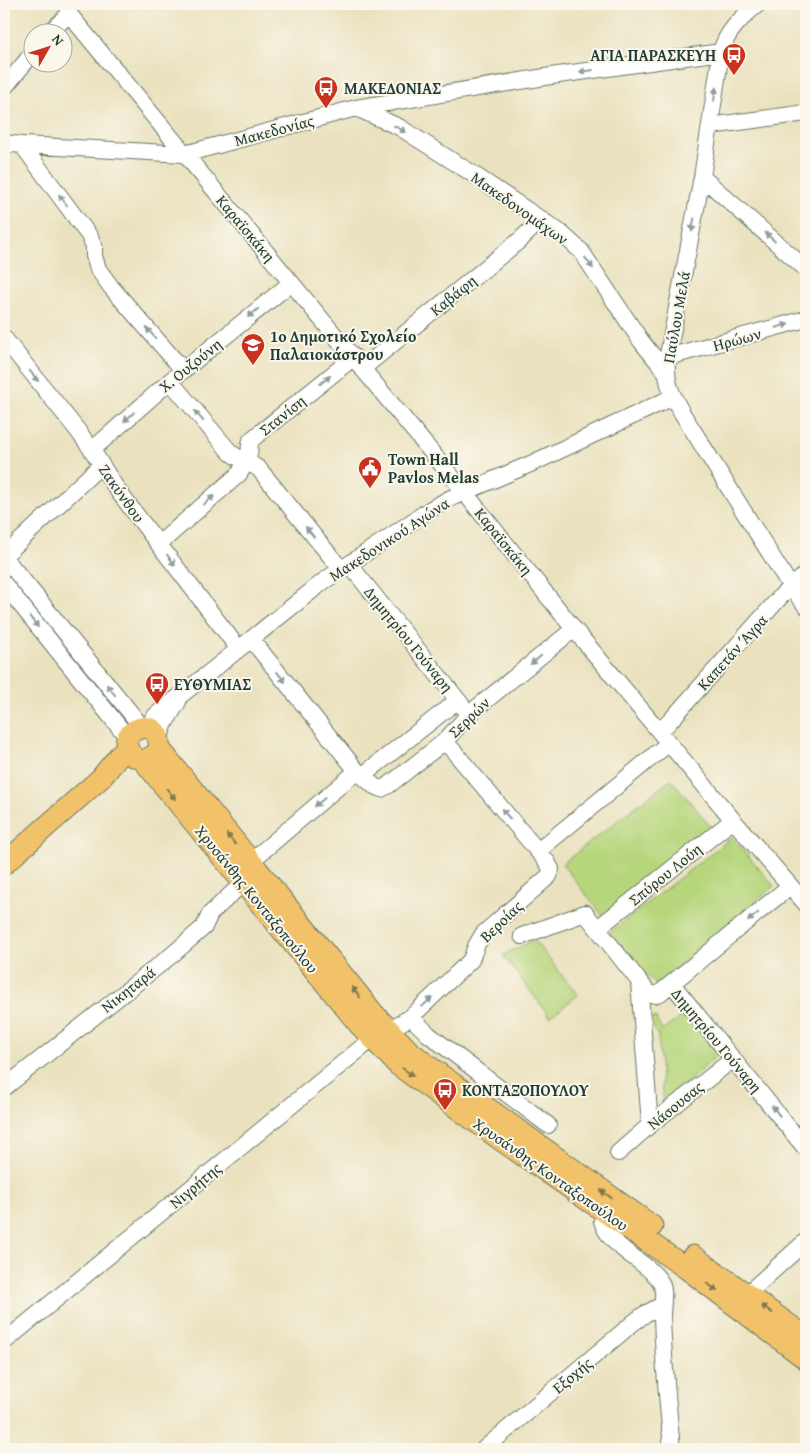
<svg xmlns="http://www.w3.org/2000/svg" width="810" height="1453" font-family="'Gentium Book Plus',serif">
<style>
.green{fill:#b7d67c;stroke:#6b8a58}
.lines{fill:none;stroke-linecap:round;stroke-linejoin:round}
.minor-casing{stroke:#667765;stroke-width:18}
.major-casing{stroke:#667765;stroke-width:23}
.minor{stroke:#fff;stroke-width:16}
.major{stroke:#f2c26a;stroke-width:21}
.oneway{fill:#8f9e9a}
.oneway2{fill:#7e794c}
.labels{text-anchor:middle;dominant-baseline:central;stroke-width:4;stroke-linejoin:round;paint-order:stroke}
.poi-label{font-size:16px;font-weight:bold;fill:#1f3d34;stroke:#fbf7ec;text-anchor:start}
.street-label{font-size:16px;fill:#1f3d34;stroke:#fbf7ec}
</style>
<rect width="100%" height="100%" fill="#fbf7ec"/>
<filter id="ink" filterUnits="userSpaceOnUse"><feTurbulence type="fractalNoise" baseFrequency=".02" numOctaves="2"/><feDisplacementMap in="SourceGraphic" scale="10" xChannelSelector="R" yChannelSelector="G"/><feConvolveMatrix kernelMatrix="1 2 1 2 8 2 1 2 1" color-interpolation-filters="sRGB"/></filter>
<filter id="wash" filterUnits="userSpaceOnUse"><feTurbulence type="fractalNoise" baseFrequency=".0096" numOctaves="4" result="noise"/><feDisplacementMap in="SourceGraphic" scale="20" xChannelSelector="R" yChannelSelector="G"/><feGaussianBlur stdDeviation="1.12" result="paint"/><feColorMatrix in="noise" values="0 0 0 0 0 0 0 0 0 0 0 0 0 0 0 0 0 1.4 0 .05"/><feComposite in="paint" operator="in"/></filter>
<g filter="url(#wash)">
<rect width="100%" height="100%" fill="#eae2bf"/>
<path class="green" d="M 671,779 L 711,827 L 603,916 L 562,864 Z
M 732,837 L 774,886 L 656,985 L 609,933 Z
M 534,940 L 578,995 L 550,1017 L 503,955 Z
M 686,1013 L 718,1054 L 663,1106 L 658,1036 L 650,1021 L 655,1017 L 662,1031 Z"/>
</g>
<g filter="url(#ink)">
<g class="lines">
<g class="minor-casing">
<path id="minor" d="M 67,4 L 69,14 L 457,483 L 574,629 L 733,820 L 806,904
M 758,4 C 742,17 726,32 721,52 L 702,177 L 667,360 C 665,382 672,395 682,413 L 791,587 L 806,606
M 50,32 L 69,14
M 4,88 L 32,54
M 356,108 L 399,127 L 473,174 L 561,233 L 581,251 L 641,341 L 666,372
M 710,126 L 806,113
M 4,143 L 22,145 L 185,154 L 356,108 L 551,76 L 721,52
M 22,145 L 90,237 L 94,246 L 94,256 L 98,269 L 111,287 L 183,370
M 702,177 L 806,269
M 4,338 L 78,431 L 92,450 L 118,491 L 238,648
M 668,357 L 806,319
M 363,368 L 520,240 L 542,219
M 170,381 L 230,452 C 239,460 250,462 259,469 L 341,569
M 92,450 L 170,381 L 291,283
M 159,544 L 239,474 C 243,468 247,461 249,454 C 250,449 249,445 251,440 L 354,357
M 4,556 L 101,465
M 4,557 L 142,727
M 349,564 L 469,714
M 4,584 L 128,738
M 251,639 L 357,771 L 374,786 L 381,789 L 389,785 L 445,741 L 469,714 L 574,629
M 146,728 L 156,715 L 324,581 L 431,509 L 451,498 L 535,462 L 673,397
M 660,731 L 670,721 L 782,595 L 806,574
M 159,739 L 165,723 L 178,702
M 362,776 L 458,700
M 538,851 L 669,743
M 250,862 L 357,771
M 598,928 L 733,820
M 522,936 L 585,913 L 639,981 L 649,993 L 655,995 L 660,993 L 790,886
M 639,981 L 650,1125
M 672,984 L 806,1149
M 411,1017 L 428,1034 L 548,1125
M 4,1088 L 173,954 L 204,927 L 210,914 L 244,882
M 618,1153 L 650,1125 L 733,1059
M 606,1212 L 602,1221 C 609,1248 647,1261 660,1281 C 666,1291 662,1305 662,1315 C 663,1360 668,1405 672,1449
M 747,1294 L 806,1241
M 4,1342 L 372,1039 L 411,1017 L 471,960 L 476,946 L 483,934 L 549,876 L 551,869 L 547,862 L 445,741
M 484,1449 L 633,1323 L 645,1314 L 662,1305"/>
</g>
<g class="major-casing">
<path id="major" d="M 159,748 L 374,1014 L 408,1050 L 427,1065 L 652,1226
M 133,756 C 109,733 157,713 159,742 C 160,750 156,755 149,758
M 143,760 L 358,1023 L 398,1065 L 501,1140 L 686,1268 L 806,1359
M 4,864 L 101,778 L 127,746
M 693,1256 L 806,1337"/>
</g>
<use href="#minor" class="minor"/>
<use href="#major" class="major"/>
</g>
<defs><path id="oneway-solid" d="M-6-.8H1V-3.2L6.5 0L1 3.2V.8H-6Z" transform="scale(1.25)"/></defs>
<g class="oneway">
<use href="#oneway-solid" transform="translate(586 71) rotate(172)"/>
<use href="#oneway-solid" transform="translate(715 94) rotate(-82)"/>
<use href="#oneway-solid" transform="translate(400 129) rotate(29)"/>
<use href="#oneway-solid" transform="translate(63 200) rotate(-127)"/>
<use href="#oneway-solid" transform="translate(693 225) rotate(100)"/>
<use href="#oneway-solid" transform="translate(770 237) rotate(-138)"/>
<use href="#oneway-solid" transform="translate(589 263) rotate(54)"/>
<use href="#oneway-solid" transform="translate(253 313) rotate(141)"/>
<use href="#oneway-solid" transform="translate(782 326) rotate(-16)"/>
<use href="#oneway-solid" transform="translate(151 333) rotate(-131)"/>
<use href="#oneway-solid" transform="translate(34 376) rotate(51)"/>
<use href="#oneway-solid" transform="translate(325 380) rotate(-39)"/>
<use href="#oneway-solid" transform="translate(199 416) rotate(-130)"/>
<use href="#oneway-solid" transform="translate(129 417) rotate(138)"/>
<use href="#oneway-solid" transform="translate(209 500) rotate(-41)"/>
<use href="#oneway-solid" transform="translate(310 532) rotate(-129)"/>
<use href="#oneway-solid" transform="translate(171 560) rotate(53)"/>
<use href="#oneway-solid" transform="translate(34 622) rotate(51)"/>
<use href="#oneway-solid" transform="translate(536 660) rotate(141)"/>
<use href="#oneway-solid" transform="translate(281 677) rotate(51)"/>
<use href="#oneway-solid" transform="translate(111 690) rotate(-129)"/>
<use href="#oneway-solid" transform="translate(320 802) rotate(140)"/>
<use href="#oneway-solid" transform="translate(506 814) rotate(-130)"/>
<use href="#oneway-solid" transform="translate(753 917) rotate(140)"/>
<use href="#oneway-solid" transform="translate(427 1002) rotate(-43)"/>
<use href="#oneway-solid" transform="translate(776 1111) rotate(-129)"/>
</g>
<g class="oneway2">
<use href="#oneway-solid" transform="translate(171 794) rotate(51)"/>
<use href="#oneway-solid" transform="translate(231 839) rotate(-129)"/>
<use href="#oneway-solid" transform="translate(356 992) rotate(-129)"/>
<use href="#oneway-solid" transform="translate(408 1072) rotate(35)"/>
<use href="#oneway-solid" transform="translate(606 1194) rotate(-144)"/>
<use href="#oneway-solid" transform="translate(712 1287) rotate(37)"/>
<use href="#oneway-solid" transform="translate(767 1309) rotate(-144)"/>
</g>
</g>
<defs>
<g id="bus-pin" transform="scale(1.25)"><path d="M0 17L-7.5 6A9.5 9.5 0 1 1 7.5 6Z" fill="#c8321e" stroke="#fbf7ec"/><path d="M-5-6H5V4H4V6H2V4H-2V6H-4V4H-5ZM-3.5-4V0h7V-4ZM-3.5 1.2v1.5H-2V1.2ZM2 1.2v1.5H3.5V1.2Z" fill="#fff"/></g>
<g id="school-pin" transform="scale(1.25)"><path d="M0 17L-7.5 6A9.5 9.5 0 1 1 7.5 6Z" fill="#c8321e" stroke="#fbf7ec"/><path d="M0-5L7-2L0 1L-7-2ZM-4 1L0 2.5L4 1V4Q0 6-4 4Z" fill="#fff"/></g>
<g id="civic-pin" transform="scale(1.25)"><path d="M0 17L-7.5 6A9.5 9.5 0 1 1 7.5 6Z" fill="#c8321e" stroke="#fbf7ec"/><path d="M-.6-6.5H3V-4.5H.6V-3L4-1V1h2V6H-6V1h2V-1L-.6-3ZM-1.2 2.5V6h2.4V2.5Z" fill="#fff"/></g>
</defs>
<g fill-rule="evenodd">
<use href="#bus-pin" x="734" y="55"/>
<use href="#bus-pin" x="326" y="88"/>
<use href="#school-pin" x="253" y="345"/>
<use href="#civic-pin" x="370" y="468"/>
<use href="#bus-pin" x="157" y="684"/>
<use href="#bus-pin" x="445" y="1090"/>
</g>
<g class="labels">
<g class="poi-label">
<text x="716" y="55" text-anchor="end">ΑΓΙΑ ΠΑΡΑΣΚΕΥΗ</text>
<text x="344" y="88">ΜΑΚΕΔΟΝΙΑΣ</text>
<text x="270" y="336">1ο Δημοτικό Σχολείο<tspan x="270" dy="18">Παλαιοκάστρου</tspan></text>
<text x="388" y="459">Town Hall<tspan x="388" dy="18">Pavlos Melas</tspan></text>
<text x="174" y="684">ΕΥΘΥΜΙΑΣ</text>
<text x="462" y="1090">ΚΟΝΤΑΞΟΠΟΥΛΟΥ</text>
</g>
<g class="street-label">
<text transform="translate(274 130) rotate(-15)">Μακεδονίας</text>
<text transform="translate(520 208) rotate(35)">Μακεδονομάχων</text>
<text transform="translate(246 228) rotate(50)">Καραϊσκάκη</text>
<text transform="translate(453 295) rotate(-39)">Καβάφη</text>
<text transform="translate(676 317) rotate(-80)">Παύλου Μελά</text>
<text transform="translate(737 339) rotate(-15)">Ηρώων</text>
<text transform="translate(190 365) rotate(-39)">Χ. Ουζούνη</text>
<text transform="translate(282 415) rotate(-39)">Στανίση</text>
<text transform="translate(122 493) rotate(55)">Ζακύνθου</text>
<text transform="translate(389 539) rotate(-33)">Μακεδονικού Αγώνα</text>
<text transform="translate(504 541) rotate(51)">Καραϊσκάκη</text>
<text transform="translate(409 639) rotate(51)">Δημητρίου Γούναρη</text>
<text transform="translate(732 652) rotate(-48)">Καπετάν Άγρα</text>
<text transform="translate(469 717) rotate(-44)">Σερρών</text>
<text transform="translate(665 874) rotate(-39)">Σπύρου Λούη</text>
<text transform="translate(257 899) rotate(51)">Χρυσάνθης Κονταξοπούλου</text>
<text transform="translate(501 921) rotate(-44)">Βεροίας</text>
<text transform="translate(128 989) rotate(-38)">Νικηταρά</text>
<text transform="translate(717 1040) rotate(50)">Δημητρίου Γούναρη</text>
<text transform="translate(675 1105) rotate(-39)">Νάσουσας</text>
<text transform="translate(551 1174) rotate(35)">Χρυσάνθης Κονταξοπούλου</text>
<text transform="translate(195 1185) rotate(-40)">Νιγρήτης</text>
<text transform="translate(572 1375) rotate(-40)">Εξοχής</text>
</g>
</g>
<rect width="810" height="1453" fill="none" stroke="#fbf7ec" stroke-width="20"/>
<g transform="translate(48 48) rotate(51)"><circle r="24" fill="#fbf7ec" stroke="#a3ada2"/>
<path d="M0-4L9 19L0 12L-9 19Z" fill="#c8321e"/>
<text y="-8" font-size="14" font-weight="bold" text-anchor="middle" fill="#1f3d34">N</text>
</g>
</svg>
